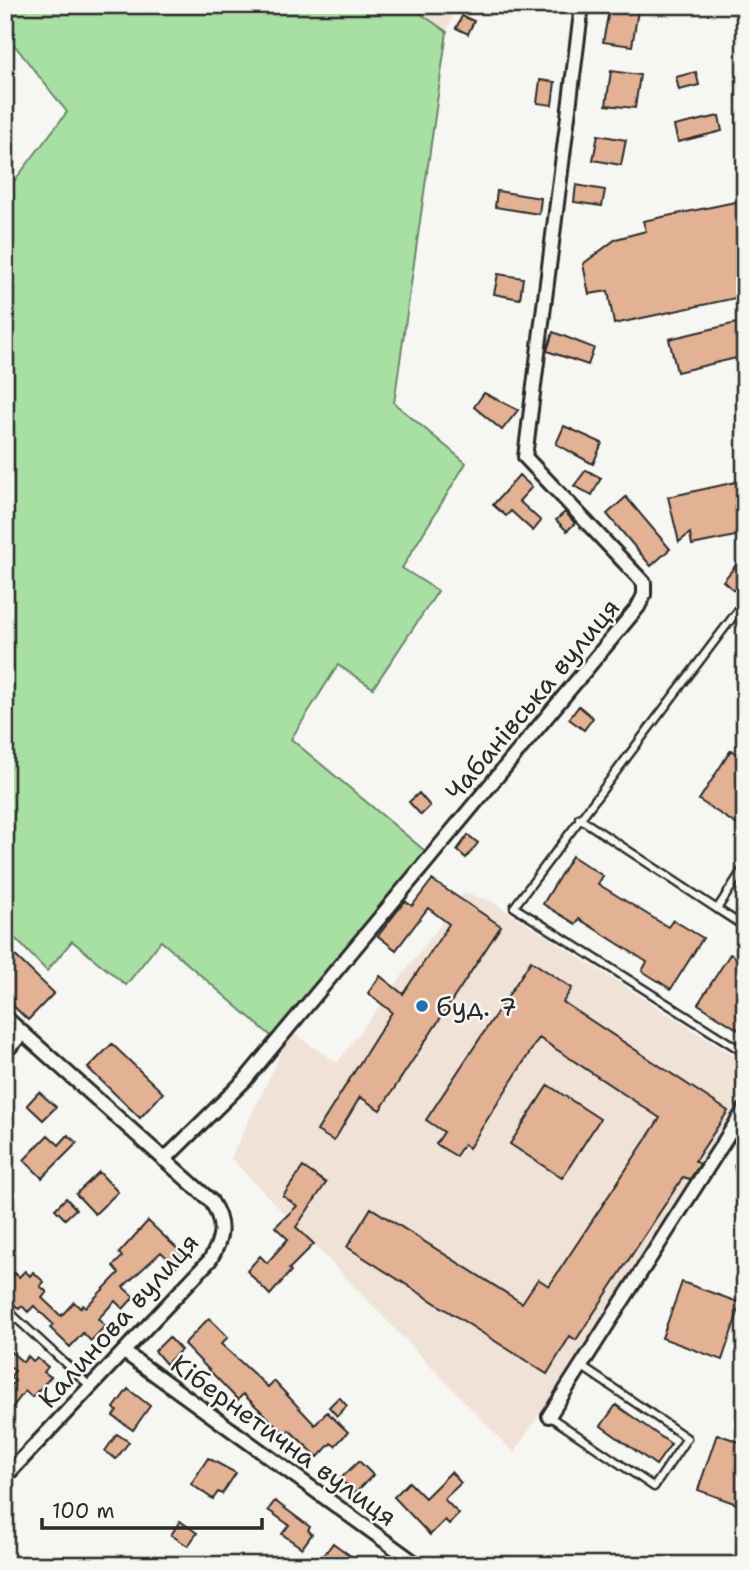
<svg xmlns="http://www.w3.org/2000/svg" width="750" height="1570" font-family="'Shantell Sans',sans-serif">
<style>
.built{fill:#f0e2d6}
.green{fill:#a8e0a4;stroke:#6a8668;stroke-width:2}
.building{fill:#e3b295;stroke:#2b2b2b;stroke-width:2}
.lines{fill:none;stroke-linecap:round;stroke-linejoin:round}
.service-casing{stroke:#2b2b2b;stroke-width:11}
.minor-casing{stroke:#2b2b2b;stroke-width:18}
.service{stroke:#f6f6f2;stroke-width:6}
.minor{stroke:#f6f6f2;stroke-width:12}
.poi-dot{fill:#1f6fb2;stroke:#f6f6f2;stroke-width:2.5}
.labels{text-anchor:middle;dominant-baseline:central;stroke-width:5;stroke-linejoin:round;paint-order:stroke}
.street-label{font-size:26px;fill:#2b2b2b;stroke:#f6f6f2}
.poi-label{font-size:26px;fill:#2b2b2b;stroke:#f6f6f2;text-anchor:start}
</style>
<rect width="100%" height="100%" fill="#f6f6f2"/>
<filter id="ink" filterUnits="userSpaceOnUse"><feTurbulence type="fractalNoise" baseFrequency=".0143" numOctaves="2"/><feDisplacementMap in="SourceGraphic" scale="14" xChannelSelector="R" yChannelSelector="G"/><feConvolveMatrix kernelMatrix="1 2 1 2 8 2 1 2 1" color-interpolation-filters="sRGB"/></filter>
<g filter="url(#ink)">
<path class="built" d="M 405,5 L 457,5 L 447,32 Z
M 464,893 L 491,901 L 745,1063 L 745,1100 L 514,1453 L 231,1158 L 291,1032 L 337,1063 Z"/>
<path class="green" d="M 5,5 L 408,5 L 447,32 L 394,403 L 466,463 L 402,568 L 438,591 L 373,688 L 338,665 L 291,739 L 431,856 L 277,1041 L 161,941 L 126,985 L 72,941 L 47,971 L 5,928 L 5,193 L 67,112 L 5,33 Z
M 745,1149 L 745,1221 L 734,1166 Z"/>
<path class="building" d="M 610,5 L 639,5 L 632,46 L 603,42 Z
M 462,16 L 474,21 L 468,34 L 456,28 Z
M 611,71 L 640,75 L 635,108 L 606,105 Z
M 696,72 L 699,85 L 679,90 L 676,77 Z
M 540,80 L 555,82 L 552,105 L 537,103 Z
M 719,116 L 722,131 L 678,142 L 674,126 Z
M 598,135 L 626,140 L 621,165 L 593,160 Z
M 576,185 L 605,190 L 602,206 L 574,202 Z
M 497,191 L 541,198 L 539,214 L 495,207 Z
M 745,200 L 745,296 L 614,324 L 608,291 L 589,294 L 583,264 L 616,239 L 646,231 L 643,221 Z
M 498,274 L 523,278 L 520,299 L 494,294 Z
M 745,321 L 745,356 L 677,372 L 669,339 Z
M 553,332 L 594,348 L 588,365 L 547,351 Z
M 484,393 L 518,410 L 502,430 L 474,407 Z
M 564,426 L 602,443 L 593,464 L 556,444 Z
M 586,470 L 601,478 L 592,495 L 574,486 Z
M 519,475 L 532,487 L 519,501 L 541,521 L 533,531 L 511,511 L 506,516 L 493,505 Z
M 745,480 L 745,534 L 692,545 L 690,533 L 679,542 L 668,497 Z
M 626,497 L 670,549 L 651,566 L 607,514 Z
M 565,512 L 575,523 L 567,531 L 556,520 Z
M 745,554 L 745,589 L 740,595 L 723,581 Z
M 579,706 L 593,718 L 584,730 L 569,719 Z
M 731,750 L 745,759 L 745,830 L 699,800 Z
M 419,793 L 430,806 L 421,815 L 409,802 Z
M 468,835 L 478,843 L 466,858 L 457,850 Z
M 572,856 L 603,876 L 598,884 L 668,927 L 673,920 L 703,938 L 671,989 L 642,971 L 647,962 L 579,919 L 576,924 L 543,904 Z
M 432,880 L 501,926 L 380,1110 L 360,1097 L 334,1141 L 317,1131 L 392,1012 L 368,993 L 380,976 L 403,994 L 449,924 L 428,908 L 396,950 L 378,936 L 405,901 L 412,906 Z
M 5,946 L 54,993 L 28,1020 L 5,998 Z
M 730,954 L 745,963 L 745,1034 L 698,1004 Z
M 531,961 L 572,988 L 563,1002 L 728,1111 L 695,1161 L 700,1164 L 690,1179 L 683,1177 L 576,1340 L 570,1336 L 547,1374 L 347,1247 L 371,1208 L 522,1303 L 538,1279 L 549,1286 L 660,1118 L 539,1038 L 469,1148 L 464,1144 L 456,1156 L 436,1144 L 444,1132 L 426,1120 Z
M 112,1044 L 163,1093 L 140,1118 L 88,1068 Z
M 548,1085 L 600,1119 L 562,1178 L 510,1144 Z
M 39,1092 L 56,1107 L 43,1120 L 27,1105 Z
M 48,1135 L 59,1145 L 68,1135 L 77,1143 L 42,1178 L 24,1160 Z
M 303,1167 L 326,1183 L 296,1227 L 314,1244 L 289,1269 L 291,1271 L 270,1295 L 247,1271 L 260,1256 L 267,1263 L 288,1239 L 275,1227 L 297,1206 L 283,1196 Z
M 99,1172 L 118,1192 L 95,1214 L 76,1194 Z
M 66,1198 L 76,1209 L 65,1219 L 55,1209 Z
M 148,1221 L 185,1256 L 176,1266 L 161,1252 L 123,1287 L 134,1297 L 123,1309 L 115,1301 L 98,1319 L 105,1326 L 91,1341 L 83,1333 L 70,1347 L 50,1328 L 53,1324 L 34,1306 L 28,1312 L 22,1306 L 19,1309 L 8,1298 L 11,1295 L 6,1291 L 11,1285 L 7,1282 L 15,1273 L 19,1277 L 25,1271 L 30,1276 L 33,1272 L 44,1282 L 40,1286 L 47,1292 L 42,1298 L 61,1316 L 74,1302 L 80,1308 L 83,1305 L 86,1307 L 119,1273 L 113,1266 L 122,1257 L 119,1253 Z
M 682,1282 L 741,1303 L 722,1360 L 662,1338 Z
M 209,1318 L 228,1337 L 221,1344 L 268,1387 L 274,1381 L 315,1425 L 327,1412 L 348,1432 L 335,1446 L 331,1443 L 318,1457 L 289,1430 L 285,1434 L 243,1394 L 238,1400 L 184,1344 Z
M 169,1337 L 181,1350 L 166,1364 L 155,1351 Z
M 5,1347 L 23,1362 L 28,1356 L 33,1361 L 37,1358 L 48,1367 L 44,1372 L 51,1377 L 32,1397 L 25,1391 L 5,1417 L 5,1392 L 15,1381 L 10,1377 L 15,1371 L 5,1363 Z
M 128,1389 L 150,1406 L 133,1430 L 113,1416 L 117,1411 L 114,1408 Z
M 339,1397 L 347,1406 L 337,1416 L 329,1407 Z
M 616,1405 L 671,1444 L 656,1465 L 601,1426 Z
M 117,1434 L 129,1442 L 116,1459 L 105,1451 Z
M 717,1434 L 745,1444 L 745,1507 L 698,1490 Z
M 208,1458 L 236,1473 L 222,1494 L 218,1492 L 213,1499 L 191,1484 Z
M 359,1461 L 373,1475 L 355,1493 L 340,1479 Z
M 451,1472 L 461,1483 L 444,1499 L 459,1514 L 449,1524 L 445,1520 L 430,1535 L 394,1497 L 409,1482 L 425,1498 Z
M 275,1501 L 310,1527 L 308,1530 L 312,1534 L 302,1548 L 282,1534 L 289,1525 L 268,1510 Z
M 180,1521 L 197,1533 L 188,1546 L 171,1535 Z
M 333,1543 L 363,1565 L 317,1565 Z"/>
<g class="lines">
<g class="service-casing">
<path id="service" d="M 745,601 L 514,907 L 745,1053
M 579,818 L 717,909
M 745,866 L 717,909 L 745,927
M 5,1308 L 91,1387
M 549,1416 L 654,1487 L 687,1438 L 581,1366"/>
</g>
<g class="minor-casing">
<path id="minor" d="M 5,1017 L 211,1201 C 225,1223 223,1238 210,1260 L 5,1477
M 5,1052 L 23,1033
M 164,1160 L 245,1080 L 638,607 L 644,595 L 644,583 L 525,457 L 582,5
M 124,1352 L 418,1565
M 549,1416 L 745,1109"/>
</g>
<use href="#service" class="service"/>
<use href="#minor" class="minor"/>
</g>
</g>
<circle class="poi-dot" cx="422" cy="1006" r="7"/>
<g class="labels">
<g class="street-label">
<text transform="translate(532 699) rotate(-50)">Чабанівська вулиця</text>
<text transform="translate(118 1320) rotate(-48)">Калинова вулиця</text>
<text transform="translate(284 1440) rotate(36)">Кібернетична вулиця</text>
</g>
<g class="poi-label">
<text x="436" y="1006">буд. 7</text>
</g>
</g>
<rect width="750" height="1570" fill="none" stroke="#f6f6f2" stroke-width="28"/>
<rect x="14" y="14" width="722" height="1542" fill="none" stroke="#2b2b2b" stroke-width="2.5" filter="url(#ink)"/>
<path d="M42 1518v10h220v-10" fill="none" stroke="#2b2b2b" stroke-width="3.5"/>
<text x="52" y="1518" font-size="21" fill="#2b2b2b" stroke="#f6f6f2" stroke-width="5" paint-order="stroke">100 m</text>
</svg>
